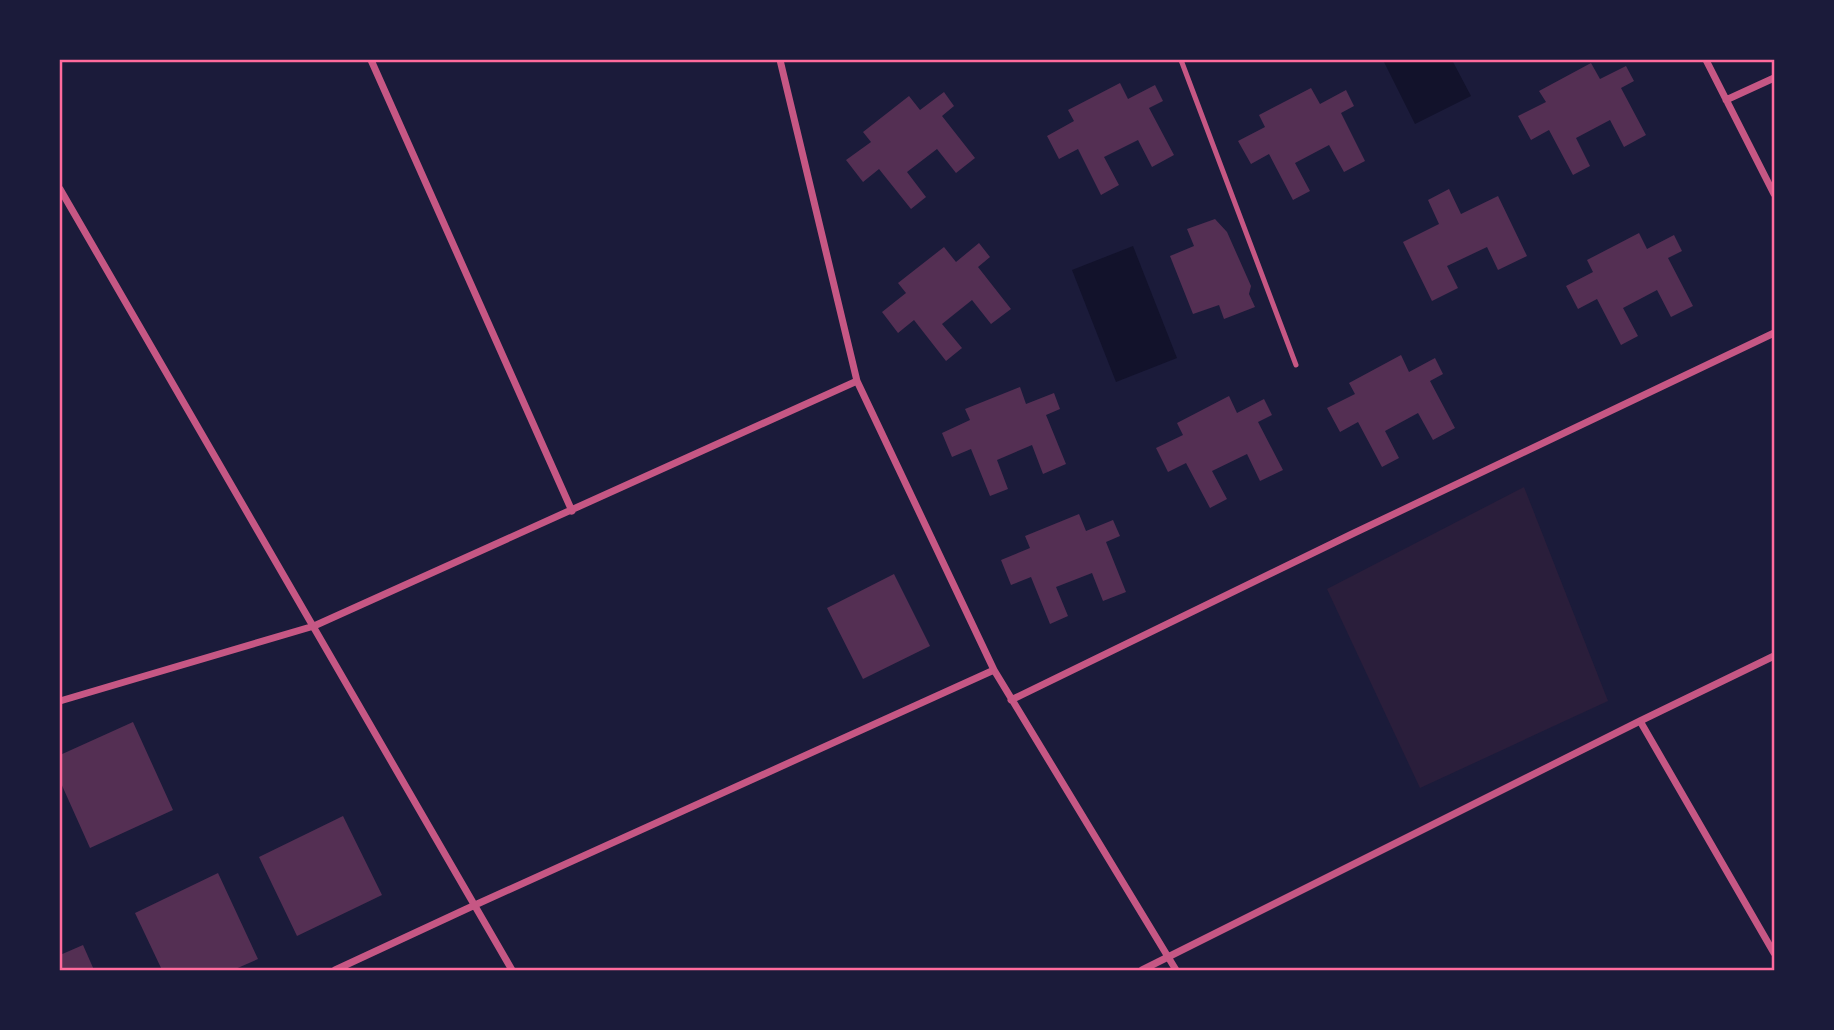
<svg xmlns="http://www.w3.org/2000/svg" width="1834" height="1030" font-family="Literata,serif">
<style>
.green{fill:#2a1e3b}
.water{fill:#12122b}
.building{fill:#542f53}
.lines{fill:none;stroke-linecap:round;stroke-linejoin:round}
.service{stroke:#c65784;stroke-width:5}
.minor{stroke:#c65784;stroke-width:7}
.neatline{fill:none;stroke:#ff6b9d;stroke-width:2.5}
</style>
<rect width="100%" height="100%" fill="#1b1b3a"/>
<path class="green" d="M 1524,487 L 1608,701 L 1420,788 L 1327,589 Z"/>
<path class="water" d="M 1383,60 L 1452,60 L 1471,96 L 1415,124 Z
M 1133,246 L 1177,358 L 1116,382 L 1072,270 Z"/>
<path class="building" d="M 1591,63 L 1600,79 L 1626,66 L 1634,81 L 1621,88 L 1646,135 L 1624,147 L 1610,120 L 1576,138 L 1590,166 L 1573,175 L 1549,130 L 1531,140 L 1518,116 L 1546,102 L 1539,91 Z
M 1120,83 L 1128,99 L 1155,85 L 1163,101 L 1149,108 L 1174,155 L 1152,167 L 1138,140 L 1104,157 L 1119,185 L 1101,195 L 1078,149 L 1059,159 L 1047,136 L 1074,121 L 1068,110 Z
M 1311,88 L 1320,104 L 1346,90 L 1354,106 L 1341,113 L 1365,161 L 1344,172 L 1329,145 L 1295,163 L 1310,191 L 1293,200 L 1269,154 L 1251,164 L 1238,141 L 1265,127 L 1259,115 Z
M 944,92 L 954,106 L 942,116 L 975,158 L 956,173 L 937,149 L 907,172 L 926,197 L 911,209 L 879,169 L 863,182 L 846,160 L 871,142 L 863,132 L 909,96 L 920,110 Z
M 1449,189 L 1461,214 L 1498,196 L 1527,256 L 1498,270 L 1487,247 L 1447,266 L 1458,288 L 1432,301 L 1403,242 L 1439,224 L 1428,200 Z
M 1215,219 L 1227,232 L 1251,286 L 1249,294 L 1255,307 L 1224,319 L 1219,305 L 1193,314 L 1170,256 L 1194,246 L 1187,229 Z
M 1639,233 L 1647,249 L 1674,235 L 1682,251 L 1668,258 L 1693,306 L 1671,317 L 1657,290 L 1623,308 L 1638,336 L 1621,345 L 1597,299 L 1578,309 L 1566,286 L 1593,272 L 1587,260 Z
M 979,243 L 990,257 L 978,267 L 1011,309 L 991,324 L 972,300 L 942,324 L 962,348 L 946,361 L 914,320 L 898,333 L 882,312 L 906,293 L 898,283 L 944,247 L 956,262 Z
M 1401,355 L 1409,372 L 1435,358 L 1443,374 L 1430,381 L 1455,428 L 1433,440 L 1418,413 L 1385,431 L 1399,458 L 1382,467 L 1358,422 L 1340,432 L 1327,408 L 1355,394 L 1349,383 Z
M 1020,387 L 1026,404 L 1054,393 L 1060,409 L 1046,415 L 1066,464 L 1043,474 L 1032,445 L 997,460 L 1008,489 L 990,496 L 971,449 L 952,457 L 942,433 L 970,420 L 965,409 Z
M 1229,396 L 1237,413 L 1264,399 L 1272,415 L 1258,422 L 1283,470 L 1260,481 L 1247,454 L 1212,471 L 1227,499 L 1210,508 L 1186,463 L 1168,472 L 1156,448 L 1183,435 L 1177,423 Z
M 1079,514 L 1086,531 L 1113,520 L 1120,536 L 1106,542 L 1126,592 L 1103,601 L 1092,573 L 1056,587 L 1068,616 L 1050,624 L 1031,577 L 1011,585 L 1001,560 L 1030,548 L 1025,536 Z
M 894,574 L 930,646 L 863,679 L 827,608 Z
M 133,722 L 173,810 L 90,848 L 60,781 L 60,755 Z
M 343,816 L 382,895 L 297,936 L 259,857 Z
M 218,873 L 258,959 L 233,970 L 162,970 L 135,913 Z
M 83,945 L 94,970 L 60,970 L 60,955 Z"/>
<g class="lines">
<path class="service" d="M 1181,60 L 1296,365"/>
<path class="minor" d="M 371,60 L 572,511
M 780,60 L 857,381 L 994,670 L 1176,970
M 1706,60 L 1774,194
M 1726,100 L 1774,78
M 60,189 L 512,970
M 1011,700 L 1352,534 L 1774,333
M 60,701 L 314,626 L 857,381
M 1640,721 L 1774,953
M 335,970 L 475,905 L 994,670
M 1142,970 L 1640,721 L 1774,656"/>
</g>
<rect width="1834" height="1030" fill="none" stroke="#1b1b3a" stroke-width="122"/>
<rect x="61" y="61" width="1712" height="908" class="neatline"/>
</svg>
